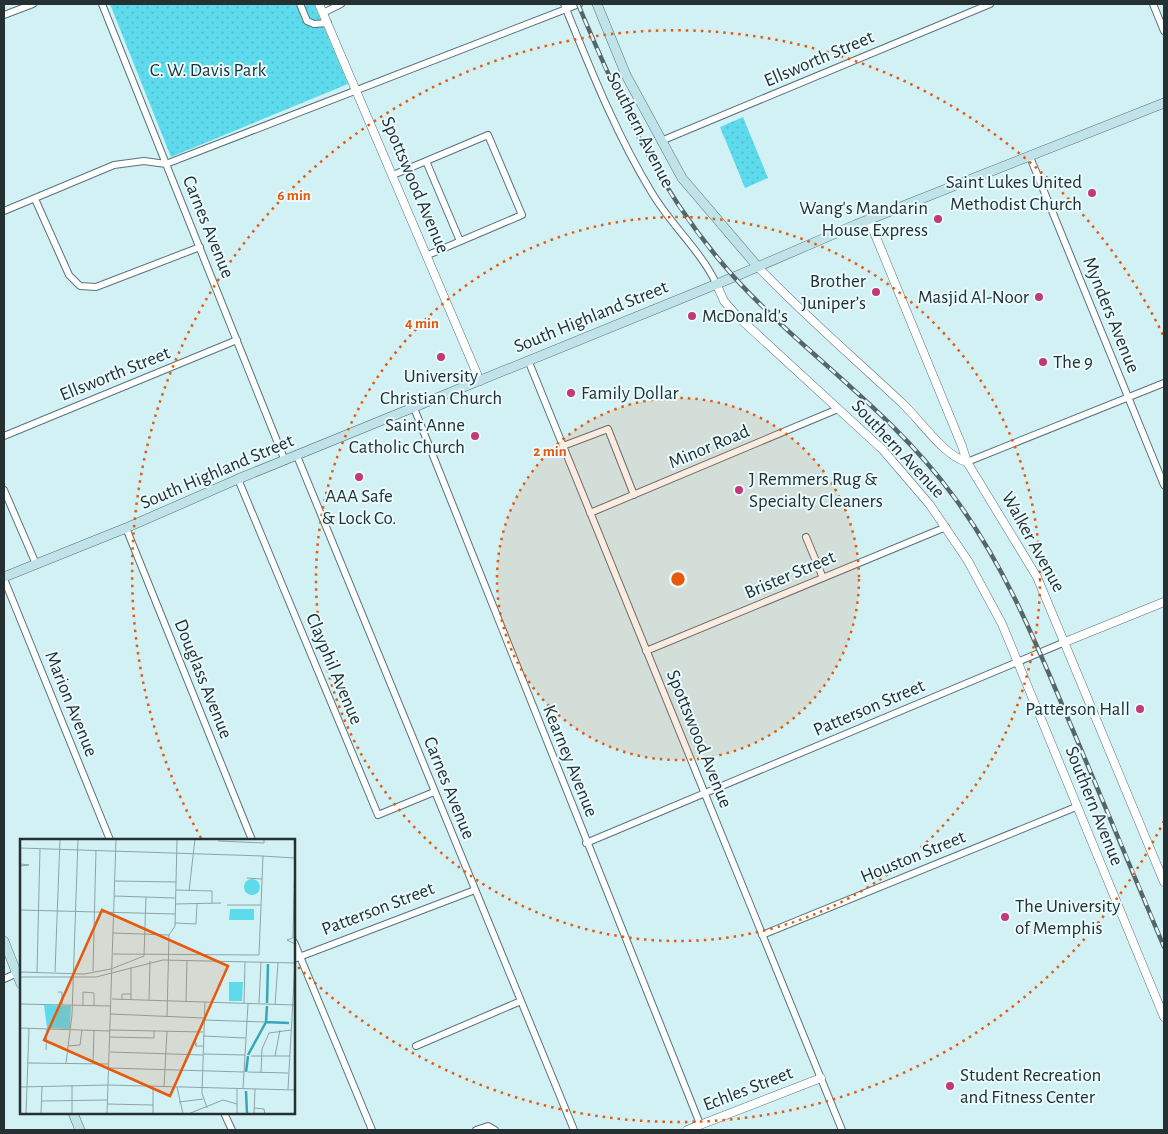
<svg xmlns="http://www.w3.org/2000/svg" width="1168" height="1134" font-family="'Alegreya Sans',sans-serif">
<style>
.park{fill:url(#park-dots)}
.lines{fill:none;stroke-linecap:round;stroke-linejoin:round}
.minor-casing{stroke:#587378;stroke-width:8}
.tertiary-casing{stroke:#587378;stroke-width:9}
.secondary-casing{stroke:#587378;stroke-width:10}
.minor{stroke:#fff;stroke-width:6}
.tertiary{stroke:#fff;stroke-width:8}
.secondary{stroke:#bfe3e8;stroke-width:9}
.rail-casing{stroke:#556669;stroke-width:4.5}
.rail{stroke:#e9fbfe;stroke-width:2.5;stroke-dasharray:8;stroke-linecap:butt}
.ring{fill:none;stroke:#e8590c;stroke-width:2.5;stroke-dasharray:2.5 5}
.poi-dot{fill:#c23975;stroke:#e9fbfe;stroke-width:2}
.labels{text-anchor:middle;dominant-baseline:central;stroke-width:4;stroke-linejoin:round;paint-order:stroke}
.street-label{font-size:19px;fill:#243032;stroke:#e9fbfe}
.park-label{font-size:19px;fill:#1b3437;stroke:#e9fbfe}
.poi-label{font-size:19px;fill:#243032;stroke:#e9fbfe;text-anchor:end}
.inset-river{fill:none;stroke:#37a7b6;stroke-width:2.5}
.inset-road{fill:none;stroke:#8ca4a7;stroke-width:1}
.view{fill:#e8590c;fill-opacity:0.15;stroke:#e8590c;stroke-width:2.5}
.inset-edge{fill:none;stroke:#243032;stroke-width:2.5}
.centre{fill:#e8590c;stroke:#e9fbfe;stroke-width:2.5}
.ring-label{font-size:15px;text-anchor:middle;font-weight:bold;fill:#e8590c;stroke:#e9fbfe;stroke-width:4;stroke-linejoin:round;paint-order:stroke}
</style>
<defs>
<pattern id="park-dots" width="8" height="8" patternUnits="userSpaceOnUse" patternTransform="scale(1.25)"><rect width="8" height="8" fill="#5ddbec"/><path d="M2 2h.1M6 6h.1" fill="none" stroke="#51bccb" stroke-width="1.8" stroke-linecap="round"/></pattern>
</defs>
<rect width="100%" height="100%" fill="#d2f1f5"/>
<path class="park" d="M 110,4 L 314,4 L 348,84 L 171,157 Z
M 743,117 L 768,178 L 745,188 L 720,127 Z"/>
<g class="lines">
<g class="minor-casing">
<path id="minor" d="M 102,4 L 285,461
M 300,4 L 307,21 L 314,24 L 328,23
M 564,4 C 590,68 616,134 652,193 C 671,225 700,250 716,283
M 1153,4 L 1164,31
M 323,13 L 341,4
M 4,15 L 33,4
M 661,141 L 990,4
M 1030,157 L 1164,485
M 426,161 L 460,241
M 393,175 L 488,135 L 522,215 L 428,255
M 35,199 L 69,275 L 80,286 L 96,287 L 200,247
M 4,211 L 114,165 L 144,161 L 166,164 L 579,4
M 528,360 L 842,1130
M 414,408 L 700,1124
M 4,436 L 237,340
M 563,446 L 608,429 L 634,495
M 297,456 L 574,1130
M 967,462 L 1164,383
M 238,479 L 378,815 L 434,792
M 4,490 L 36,564
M 590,513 L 838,409
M 126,528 L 252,840
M 806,537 L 823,578
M 4,579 L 110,840
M 646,651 L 946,527
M 586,843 L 1065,642
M 762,935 L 1076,807
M 294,942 L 372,1130
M 294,959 L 475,890
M 4,979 L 17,973
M 416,1046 L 521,1001
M 224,1113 L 232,1130
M 476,1130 L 488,1126 L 495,1130"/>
</g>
<g class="tertiary-casing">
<path id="tertiary" d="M 319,4 L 480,381
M 869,220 L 962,446 L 967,462 L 1037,577 L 1164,882
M 758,267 C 804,315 854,358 903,404 C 921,421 944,456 967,462
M 716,283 L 724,301 L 736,315 L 883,450 L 930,505 L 968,561 L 1002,624 L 1164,1017
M 1065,642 L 1164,602
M 687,1130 L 821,1078"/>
</g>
<g class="secondary-casing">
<path id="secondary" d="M 597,4 L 626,75 L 682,178 L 758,267
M 4,577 L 126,528 L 238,479 L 734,277 L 855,225 L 1164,103
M 4,941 L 21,984
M 73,1113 L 80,1130"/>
</g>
<use href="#minor" class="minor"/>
<use href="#tertiary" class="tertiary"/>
<use href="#secondary" class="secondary"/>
<g class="rail-casing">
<path id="rail" d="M 578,4 C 621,106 659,193 734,277 C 805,355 890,409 954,497 C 1006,567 1038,648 1072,728 C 1103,801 1134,874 1164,947"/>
</g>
<use href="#rail" class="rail"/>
</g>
<circle cx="678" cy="579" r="181" fill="#e8590c" fill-opacity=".12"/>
<g class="ring">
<circle cx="678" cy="579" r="181"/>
<circle cx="678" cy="579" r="362"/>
<path d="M1164 821A543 543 0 0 1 294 963M201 838A543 543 0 1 1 1164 337"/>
</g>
<g class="poi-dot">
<circle cx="1092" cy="193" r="5"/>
<circle cx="938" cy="219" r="5"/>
<circle cx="876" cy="292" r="5"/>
<circle cx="1039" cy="297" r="5"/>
<circle cx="692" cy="316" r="5"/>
<circle cx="441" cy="357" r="5"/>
<circle cx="1043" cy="362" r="5"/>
<circle cx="571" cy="393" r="5"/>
<circle cx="475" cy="436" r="5"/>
<circle cx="359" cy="477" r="5"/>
<circle cx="739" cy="490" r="5"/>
<circle cx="1140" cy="709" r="5"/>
<circle cx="1005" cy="917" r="5"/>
<circle cx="950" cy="1086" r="5"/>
</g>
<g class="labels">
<g class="street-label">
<text transform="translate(819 59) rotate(-23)">Ellsworth Street</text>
<text transform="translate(640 130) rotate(63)">Southern Avenue</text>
<text transform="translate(415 185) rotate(67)">Spottswood Avenue</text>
<text transform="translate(208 227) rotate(68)">Carnes Avenue</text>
<text transform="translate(1111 315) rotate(68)">Mynders Avenue</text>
<text transform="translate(591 317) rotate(-22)">South Highland Street</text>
<text transform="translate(115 374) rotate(-22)">Ellsworth Street</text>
<text transform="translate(709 447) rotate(-23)">Minor Road</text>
<text transform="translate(898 449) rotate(47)">Southern Avenue</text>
<text transform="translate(217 472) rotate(-23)">South Highland Street</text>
<text transform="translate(1033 542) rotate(61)">Walker Avenue</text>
<text transform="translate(790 575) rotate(-23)">Brister Street</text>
<text transform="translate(334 669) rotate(67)">Clayphil Avenue</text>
<text transform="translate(203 679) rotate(68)">Douglass Avenue</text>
<text transform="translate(71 704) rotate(68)">Marion Avenue</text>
<text transform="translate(869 708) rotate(-23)">Patterson Street</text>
<text transform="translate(699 739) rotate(68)">Spottswood Avenue</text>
<text transform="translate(570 761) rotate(68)">Kearney Avenue</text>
<text transform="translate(449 788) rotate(68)">Carnes Avenue</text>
<text transform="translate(1094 806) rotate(68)">Southern Avenue</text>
<text transform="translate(913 857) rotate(-22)">Houston Street</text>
<text transform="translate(378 909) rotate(-21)">Patterson Street</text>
<text transform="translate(748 1089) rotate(-21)">Echles Street</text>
</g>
<g class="park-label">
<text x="208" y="70">C. W. Davis Park</text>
</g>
<g class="poi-label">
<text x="1082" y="182">Saint Lukes United<tspan x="1082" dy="22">Methodist Church</tspan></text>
<text x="928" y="208">Wang's Mandarin<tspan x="928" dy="22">House Express</tspan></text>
<text x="866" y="281">Brother<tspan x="866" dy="22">Juniper’s</tspan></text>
<text x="1029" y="297">Masjid Al-Noor</text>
<text x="702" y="316" text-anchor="start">McDonald's</text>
<text x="1053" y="362" text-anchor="start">The 9</text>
<text x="441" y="376" text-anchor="middle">University<tspan x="441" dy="22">Christian Church</tspan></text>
<text x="581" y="393" text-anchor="start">Family Dollar</text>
<text x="465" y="425">Saint Anne<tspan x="465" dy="22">Catholic Church</tspan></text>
<text x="749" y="479" text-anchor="start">J Remmers Rug &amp;<tspan x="749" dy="22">Specialty Cleaners</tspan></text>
<text x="359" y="496" text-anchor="middle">AAA Safe<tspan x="359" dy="22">&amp; Lock Co.</tspan></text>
<text x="1130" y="709">Patterson Hall</text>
<text x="1015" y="906" text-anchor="start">The University<tspan x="1015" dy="22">of Memphis</tspan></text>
<text x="960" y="1075" text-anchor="start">Student Recreation<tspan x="960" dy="22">and Fitness Center</tspan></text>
</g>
</g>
<g transform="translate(20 839)">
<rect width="275" height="275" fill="#d2f1f5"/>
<path d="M 210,70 L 234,70 L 234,81 L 209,81 ZM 209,143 L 223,143 L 222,162 L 209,162 Z" fill="#5ddbec"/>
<path d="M224 48a8 8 0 1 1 16 0a8 8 0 1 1-16 0ZM 24,166 L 51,167 L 50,190 L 27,189 Z" fill="#5ddbec"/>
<path class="inset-river" d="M 247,164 L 248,125M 246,183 L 247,167M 228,216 L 246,183 L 269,184M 226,233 L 228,217M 226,252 L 227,275"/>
<path class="inset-road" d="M 198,2 L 244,4 L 244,0M 0,9 L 243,17M 242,17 L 275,19M 0,25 L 9,26 L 0,27M 227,39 L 242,40M 95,42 L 156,43M 156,51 L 192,52 L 192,64M 169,52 L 175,0M 94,57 L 155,59M 155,65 L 201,64M 207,66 L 241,66M 0,71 L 155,75M 155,84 L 176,85 L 177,65M 93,94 L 149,96M 273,98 L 275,18M 275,98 L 267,101 L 275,105M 93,115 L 239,116 L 243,17M 124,117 L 126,58M 91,130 L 124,117M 73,132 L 76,11M 0,133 L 64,135 L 91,130M 17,133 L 20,10M 35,133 L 40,0M 0,138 L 76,138 L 143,121 L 275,124M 38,153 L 42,153 L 42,166M 92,160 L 275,166M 102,161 L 102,155 L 111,155M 111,161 L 111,128M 129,161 L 130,122M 166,162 L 167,121M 185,163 L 182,254 L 187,269M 224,164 L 225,123M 239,164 L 241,123M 0,165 L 90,167M 63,166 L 63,153 L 74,154 L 74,166M 255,166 L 258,124M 90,175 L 184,179M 147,178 L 149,96 L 155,87 L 157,0M 184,181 L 245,183M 0,189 L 90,192M 90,191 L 183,193M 183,197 L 225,199M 89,198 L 134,199 L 134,192M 48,207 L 60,206 L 62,191M 176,207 L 174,202 L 176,203 L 176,207 L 183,207M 26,211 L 27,190M 90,213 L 183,216M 184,215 L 225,216M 231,217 L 270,217M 255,217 L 260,191M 8,224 L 89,225M 46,224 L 52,176 L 58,0M 73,225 L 74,192M 89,229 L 224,233M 228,233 L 268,234M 241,233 L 242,210 L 249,194 L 271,191M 0,248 L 88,246 L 275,251M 144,248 L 147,192M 157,248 L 163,275M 223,250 L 228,165M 268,250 L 275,124M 22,262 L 87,261M 159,263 L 183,260M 87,265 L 133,266M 234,269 L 244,270 L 245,275M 6,275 L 9,189M 21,275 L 22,247M 52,275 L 52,246M 87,275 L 96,0M 133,275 L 133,247M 168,275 L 203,261 L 217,265M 217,275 L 217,250M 234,275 L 235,250"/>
<path class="view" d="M 82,71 L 208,127 L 150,257 L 24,201 Z"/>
<rect width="275" height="275" class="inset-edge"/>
</g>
<circle cx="678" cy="579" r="8" class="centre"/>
<g class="ring-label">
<text x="294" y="200">6 min</text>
<text x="422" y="328">4 min</text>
<text x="550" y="456">2 min</text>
</g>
<rect width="1168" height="1134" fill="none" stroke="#243032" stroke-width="10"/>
</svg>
